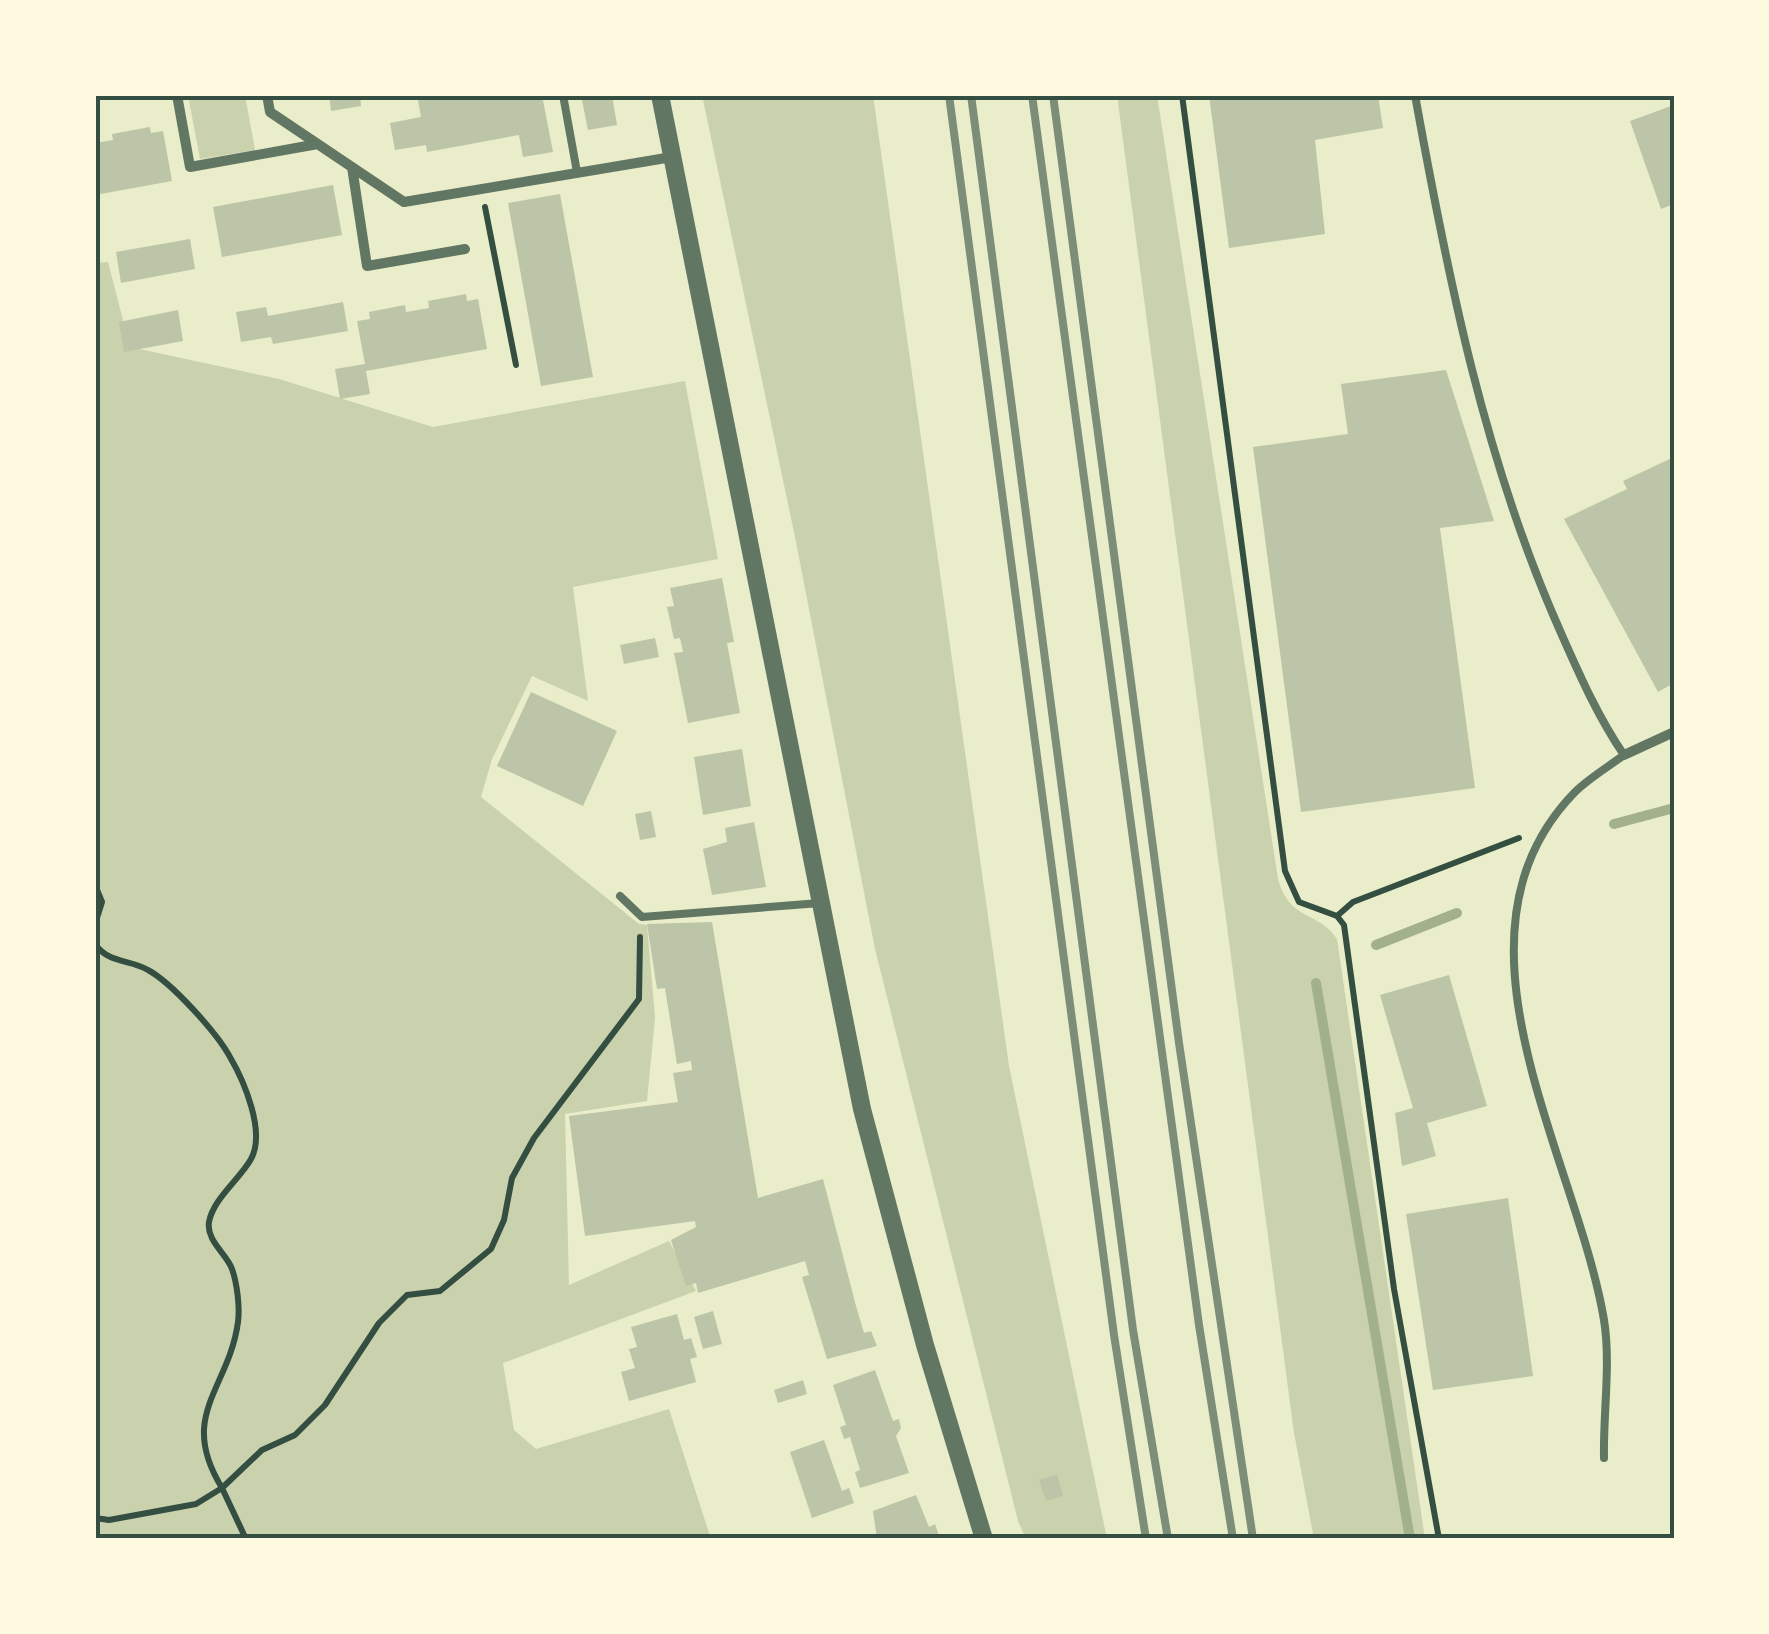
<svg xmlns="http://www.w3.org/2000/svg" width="1769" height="1634" font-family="Mulish,sans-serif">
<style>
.green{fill:#cad2ad}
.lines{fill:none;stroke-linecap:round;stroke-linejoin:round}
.stream{stroke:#a3b18a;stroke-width:10}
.building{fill:#bcc5a7}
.path{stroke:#344e41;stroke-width:6}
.service{stroke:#617663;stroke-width:8}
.minor{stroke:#617663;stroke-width:10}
.tertiary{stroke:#617663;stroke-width:18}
.rail{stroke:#7c8e77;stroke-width:8}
.neatline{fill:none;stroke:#344e41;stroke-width:4}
</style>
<rect width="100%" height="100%" fill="#e9edc9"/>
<path class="green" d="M 188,95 L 245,95 L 255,150 L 200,159 Z
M 702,95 L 873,95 L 1009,1066 L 1107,1539 L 1026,1539 L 1018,1521 L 875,949 L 795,537 Z
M 1117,95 L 1157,95 L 1278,879 C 1290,922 1318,910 1337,939 L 1425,1539 L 1314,1539 L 1294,1433 Z
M 108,262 L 130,347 L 279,379 L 433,427 L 685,381 L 718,559 L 573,587 L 588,701 L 532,676 L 492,759 L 481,797 L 639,924 L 647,925 L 655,1018 L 647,1101 L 565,1114 L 569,1285 L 669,1241 L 696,1291 L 503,1363 L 514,1430 L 536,1449 L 669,1409 L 711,1539 L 95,1539 L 95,263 Z"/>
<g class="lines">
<path class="stream" d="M 1614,824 L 1674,808
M 1376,945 L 1457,913
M 1316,983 L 1410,1539"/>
</g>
<path class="building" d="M 329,95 L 360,95 L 361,106 L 331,111 Z
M 446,95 L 542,95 L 553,152 L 523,157 L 519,135 L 427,152 L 426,145 L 395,150 L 390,123 L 421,117 L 418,100 Z
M 581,95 L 612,95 L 617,125 L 588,130 Z
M 1209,95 L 1378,95 L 1383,128 L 1315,140 L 1325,234 L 1229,248 Z
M 1674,105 L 1674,204 L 1661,209 L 1630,121 Z
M 150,127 L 151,133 L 163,131 L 172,181 L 95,195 L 95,143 L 113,140 L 112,134 Z
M 333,185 L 342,235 L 222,257 L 213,207 Z
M 560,194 L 593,377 L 541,386 L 508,203 Z
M 190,239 L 195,269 L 121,283 L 116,252 Z
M 466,294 L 467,301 L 478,299 L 487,349 L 366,371 L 370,394 L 340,399 L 335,369 L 365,364 L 357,321 L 370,319 L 369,312 L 405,305 L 406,312 L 429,308 L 428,301 Z
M 343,302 L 348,331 L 273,344 L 271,337 L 241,342 L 236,312 L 266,307 L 268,316 Z
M 178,310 L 183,341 L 124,352 L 119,322 Z
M 1446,370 L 1494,521 L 1440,528 L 1475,788 L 1301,812 L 1253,447 L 1348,434 L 1341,384 Z
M 1674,457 L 1674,571 L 1670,573 L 1674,578 L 1674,683 L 1658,692 L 1564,519 L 1627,489 L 1623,481 Z
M 722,578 L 734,642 L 727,643 L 740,713 L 688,723 L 674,653 L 683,652 L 680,638 L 674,639 L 667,607 L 674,606 L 670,588 Z
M 655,638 L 659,657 L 624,664 L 620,645 Z
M 531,692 L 617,731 L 583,806 L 497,766 Z
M 742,749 L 751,806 L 703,815 L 694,757 Z
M 651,811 L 656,837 L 640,840 L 635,814 Z
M 754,822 L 766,887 L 712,895 L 703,849 L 727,842 L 725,828 Z
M 712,922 L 758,1198 L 823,1179 L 856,1306 L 864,1333 L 871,1331 L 877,1346 L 827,1359 L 802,1277 L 809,1275 L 805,1261 L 698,1293 L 696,1283 L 686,1286 L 671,1240 L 696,1227 L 695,1221 L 585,1236 L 569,1116 L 678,1102 L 673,1073 L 692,1070 L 691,1061 L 677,1064 L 665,988 L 657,989 L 647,924 Z
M 1449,975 L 1487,1106 L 1427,1123 L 1436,1156 L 1402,1166 L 1395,1113 L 1413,1108 L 1380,995 Z
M 1508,1198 L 1533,1376 L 1433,1390 L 1406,1214 Z
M 713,1311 L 722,1344 L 703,1349 L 694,1317 Z
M 677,1314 L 684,1340 L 691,1338 L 697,1357 L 690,1359 L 696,1382 L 629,1401 L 621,1372 L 635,1368 L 629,1349 L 637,1347 L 631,1327 Z
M 875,1370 L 893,1421 L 899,1419 L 901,1428 L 896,1436 L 909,1473 L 860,1488 L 855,1472 L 860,1470 L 850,1437 L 844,1439 L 840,1427 L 846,1425 L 833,1385 Z
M 803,1380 L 807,1394 L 778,1403 L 774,1390 Z
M 824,1440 L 842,1491 L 849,1488 L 854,1503 L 812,1518 L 790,1452 Z
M 1057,1474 L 1063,1496 L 1046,1501 L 1039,1480 Z
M 916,1495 L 929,1527 L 935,1524 L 940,1539 L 877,1539 L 873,1511 Z"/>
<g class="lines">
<path class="path" d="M 1182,95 L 1285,871 L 1299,902 L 1337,916 L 1344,925 L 1394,1289 L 1439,1539
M 485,207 L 516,365
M 95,885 L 102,902 L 95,924
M 1337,916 L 1353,902 L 1519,838
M 95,944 C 109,964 130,959 148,970 C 172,983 217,1033 230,1057 C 244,1081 266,1132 251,1159 C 240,1179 213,1199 209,1222 C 206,1241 227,1254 232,1269 C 237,1283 240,1307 238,1322 C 229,1389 177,1415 222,1488 L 196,1504 L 109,1520 L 95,1518
M 246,1539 L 222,1488 L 262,1450 L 295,1435 L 325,1405 L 379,1323 L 407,1295 L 440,1291 L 491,1249 L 504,1220 L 512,1178 L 534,1138 L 639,999 L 640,937"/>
<path class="service" d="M 563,95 L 577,172
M 1415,95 C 1448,278 1485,463 1561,633 C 1580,676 1598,717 1624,755 C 1608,767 1589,778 1575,792 C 1434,936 1577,1158 1604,1320 C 1611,1363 1603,1414 1604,1458
M 620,896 L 642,917 L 820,903"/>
<path class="minor" d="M 177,95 L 190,167 L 318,144
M 267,95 L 270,112 L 404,202 L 672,157
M 352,167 L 367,266 L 465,249
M 1624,755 L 1674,732"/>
<path class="tertiary" d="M 660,95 L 862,1109 L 925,1345 L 984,1539"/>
<path class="rail" d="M 949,95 L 1114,1335 L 1146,1539
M 971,95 L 1133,1330 L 1168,1539
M 1032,95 L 1199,1325 L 1233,1539
M 1053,95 L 1179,1043 L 1253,1539"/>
</g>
<rect width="1769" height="1634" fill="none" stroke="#fefae0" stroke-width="195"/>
<rect x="98" y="98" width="1574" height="1438" class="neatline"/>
</svg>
